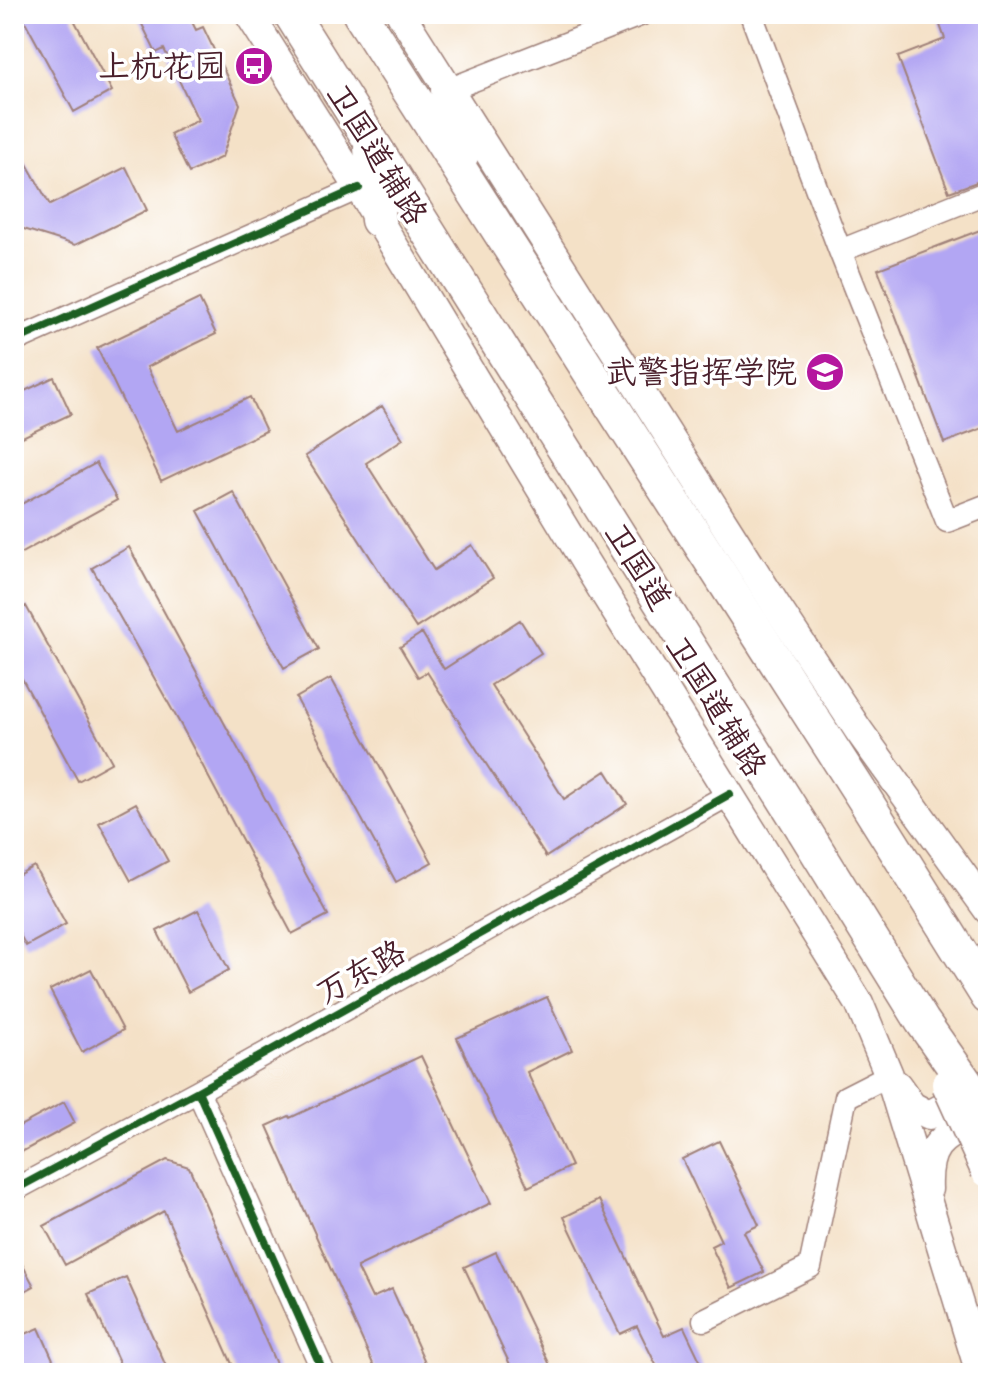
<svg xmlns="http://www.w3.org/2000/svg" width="1002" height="1387" font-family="Caveat,'LXGW WenKai TC',sans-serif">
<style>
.building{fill:#b2a6f3}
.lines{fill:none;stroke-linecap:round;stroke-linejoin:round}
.minor-casing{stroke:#9f8079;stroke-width:25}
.major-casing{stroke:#9f8079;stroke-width:31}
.highway-casing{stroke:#9f8079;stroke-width:37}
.minor{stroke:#fff;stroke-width:22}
.major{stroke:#fff;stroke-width:28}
.highway{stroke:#fff;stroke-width:34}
.highway-bridge-casing{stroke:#9f8079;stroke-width:37;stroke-linecap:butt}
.highway-bridge{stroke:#fff;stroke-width:34}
.cycleway-casing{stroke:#fff;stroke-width:13}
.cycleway{stroke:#1b5e20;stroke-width:8}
.labels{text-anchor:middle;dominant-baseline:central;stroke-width:7;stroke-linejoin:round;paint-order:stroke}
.poi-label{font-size:32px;fill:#4a1f2b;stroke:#fff;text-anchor:end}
.street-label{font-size:32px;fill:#4a1f2b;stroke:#fff}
</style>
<rect width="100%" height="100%" fill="#fff"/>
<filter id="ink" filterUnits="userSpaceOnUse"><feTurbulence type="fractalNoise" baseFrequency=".0125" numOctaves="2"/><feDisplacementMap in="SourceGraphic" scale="16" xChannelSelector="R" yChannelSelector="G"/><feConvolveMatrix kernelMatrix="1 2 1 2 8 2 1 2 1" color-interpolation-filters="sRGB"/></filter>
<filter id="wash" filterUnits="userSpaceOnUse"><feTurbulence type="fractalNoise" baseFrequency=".006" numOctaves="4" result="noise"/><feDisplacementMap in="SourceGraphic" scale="32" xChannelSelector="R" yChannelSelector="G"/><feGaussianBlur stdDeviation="1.8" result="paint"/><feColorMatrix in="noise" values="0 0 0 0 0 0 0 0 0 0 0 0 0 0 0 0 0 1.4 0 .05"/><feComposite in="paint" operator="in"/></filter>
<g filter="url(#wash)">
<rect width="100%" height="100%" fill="#f4e1c7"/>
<g id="blocks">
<path class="building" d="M 21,14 L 71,14 L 112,91 L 74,112 Z
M 137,14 L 188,14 L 196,30 L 203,27 L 240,104 L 222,157 L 189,173 L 170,134 L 198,120 L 164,49 L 156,53 Z
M 936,14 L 988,14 L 988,178 L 949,192 L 898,57 L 945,39 Z
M 14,141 L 50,205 L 126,167 L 147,210 L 75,245 L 14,226 Z
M 988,227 L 988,426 L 944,443 L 878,269 Z
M 199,299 L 216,334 L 147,367 L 178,431 L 250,397 L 266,431 L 161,481 L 97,348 Z
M 54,377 L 71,414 L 14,441 L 14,396 Z
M 382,406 L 403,439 L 366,463 L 434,570 L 472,545 L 493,578 L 416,628 L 305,456 Z
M 96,463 L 117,500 L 14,557 L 14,508 Z
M 233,492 L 319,649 L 284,668 L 198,511 Z
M 129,547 L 328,915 L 292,934 L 182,727 L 92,568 Z
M 26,606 L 112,762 L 78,781 L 14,664 L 14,613 Z
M 520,620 L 541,653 L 491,685 L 564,799 L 606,771 L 627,804 L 546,857 L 427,672 L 418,677 L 400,647 L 422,633 L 444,669 Z
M 331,678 L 432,862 L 396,882 L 296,698 Z
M 136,803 L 168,861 L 131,881 L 99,823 Z
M 34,866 L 66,924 L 26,946 L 14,924 L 14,877 Z
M 198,910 L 229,970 L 188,992 L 157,931 Z
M 91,969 L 123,1030 L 82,1052 L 50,990 Z
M 547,997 L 572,1050 L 527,1072 L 571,1166 L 528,1187 L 457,1038 Z
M 421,1056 L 491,1203 L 357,1267 L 372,1298 L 392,1289 L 430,1373 L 377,1373 L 267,1126 L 289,1116 L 290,1118 Z
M 64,1102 L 75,1123 L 14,1156 L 14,1129 Z
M 719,1141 L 759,1225 L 744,1232 L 764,1272 L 731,1288 L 711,1246 L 721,1241 L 682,1159 Z
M 167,1160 L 189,1167 L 280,1373 L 236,1373 L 164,1211 L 65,1265 L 44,1226 Z
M 599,1200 L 664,1336 L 684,1327 L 706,1373 L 660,1373 L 637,1326 L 620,1334 L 564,1217 Z
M 14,1249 L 34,1286 L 14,1297 Z
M 496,1252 L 550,1365 L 534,1373 L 514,1373 L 464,1267 Z
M 126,1277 L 169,1373 L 124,1373 L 88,1294 Z
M 39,1328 L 59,1373 L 14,1373 L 14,1339 Z"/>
</g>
</g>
<g filter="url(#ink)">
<use href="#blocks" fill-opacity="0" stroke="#9f8079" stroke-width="2"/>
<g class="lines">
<g class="minor-casing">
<path id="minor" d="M 751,14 L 840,251 L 947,521 L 988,505
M 448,90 L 642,14
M 840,251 L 988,192
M 14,341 L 359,188
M 198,1091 L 324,1373
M 14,1190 L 198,1091 L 730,794
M 704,1320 L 810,1267 L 846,1097 L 889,1075"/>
</g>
<g class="major-casing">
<path id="major" d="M 249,14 L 359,188 L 585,562 L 859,1003 L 889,1075 L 980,1373
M 401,14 L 779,610 L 859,731 L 988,910
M 897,1085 L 912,1106 L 929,1115 L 988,1083
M 928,1189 C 926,1139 945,1137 984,1116"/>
</g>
<g class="highway-casing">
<path id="highway" d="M 291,14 L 804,830
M 360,14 L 863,797 L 988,997
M 448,90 L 461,156
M 371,148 L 378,220"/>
</g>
<use href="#minor" class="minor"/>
<use href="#major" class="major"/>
<use href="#highway" class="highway"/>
<g class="highway-bridge-casing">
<path id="highway-bridge" d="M 804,830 L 922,1021 L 988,1115
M 949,1084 L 988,1170"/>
</g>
<use href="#highway-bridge" class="highway-bridge"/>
<g class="cycleway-casing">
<path id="cycleway" d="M 14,341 L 359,188
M 198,1091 L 324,1373
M 14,1190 L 198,1091 L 730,794"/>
</g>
<use href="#cycleway" class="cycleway"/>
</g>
</g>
<defs>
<g id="bus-disc" transform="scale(2)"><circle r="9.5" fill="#b5179e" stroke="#fff"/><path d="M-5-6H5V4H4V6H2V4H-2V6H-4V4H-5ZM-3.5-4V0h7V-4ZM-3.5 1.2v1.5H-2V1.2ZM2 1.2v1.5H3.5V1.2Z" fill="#fff"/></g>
<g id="university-disc" transform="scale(2)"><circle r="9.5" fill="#b5179e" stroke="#fff"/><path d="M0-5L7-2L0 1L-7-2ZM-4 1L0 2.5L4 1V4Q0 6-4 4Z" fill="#fff"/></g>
</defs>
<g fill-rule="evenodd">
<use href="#bus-disc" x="254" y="66"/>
<use href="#university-disc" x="825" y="372"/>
</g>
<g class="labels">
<g class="poi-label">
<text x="226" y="66">上杭花园</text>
<text x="797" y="372">武警指挥学院</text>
</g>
<g class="street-label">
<text transform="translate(377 154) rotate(58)">卫国道辅路</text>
<text transform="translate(638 566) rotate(58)">卫国道</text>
<text transform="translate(716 706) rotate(58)">卫国道辅路</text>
<text transform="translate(361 972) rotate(-29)">万东路</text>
</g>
</g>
<rect width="1002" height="1387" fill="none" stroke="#fff" stroke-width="48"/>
</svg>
